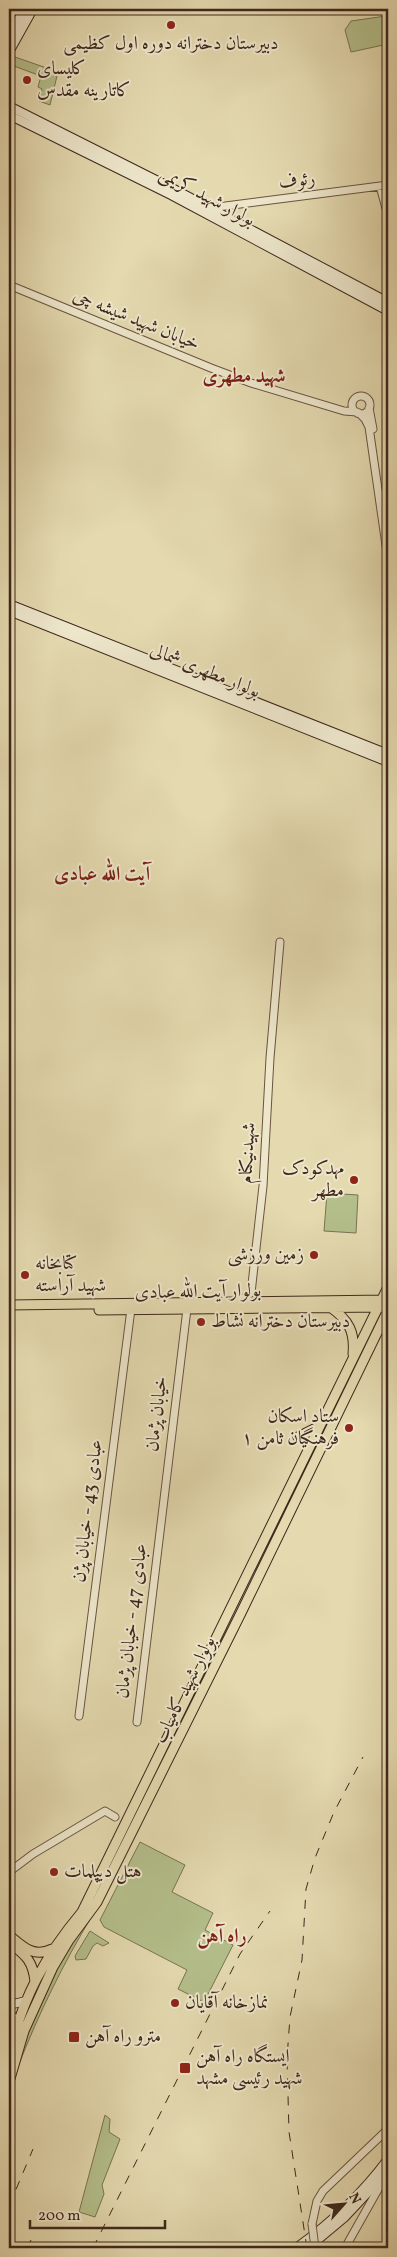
<svg xmlns="http://www.w3.org/2000/svg" width="397" height="2257" font-family="Vollkorn,Amiri,serif">
<style>
.green{fill:#b4bf8b;stroke:#797353}
.lines{fill:none;stroke-linecap:round;stroke-linejoin:round}
.tertiary-casing{stroke:#685440;stroke-width:9}
.secondary-casing{stroke:#3e271b;stroke-width:10}
.primary-casing{stroke:#3e271b;stroke-width:11}
.tertiary{stroke:#ede6cb;stroke-width:7}
.secondary{stroke:#ede6cb;stroke-width:8}
.primary{stroke:#e4d9af;stroke-width:9}
.rail{stroke:#3e271b;stroke-width:1;stroke-dasharray:9 9;stroke-linecap:butt}
.tertiary-bridge-casing{stroke:#685440;stroke-width:9;stroke-linecap:butt}
.tertiary-bridge{stroke:#ede6cb;stroke-width:7}
.poi-dot{fill:#8f2418;stroke:#ede6cb;stroke-width:2}
.labels{text-anchor:middle;dominant-baseline:central;stroke-width:4;stroke-linejoin:round;paint-order:stroke}
.poi-label{font-size:19px;fill:#3e271b;stroke:#ede6cb;text-anchor:start}
.street-label{font-size:19px;fill:#3e271b;stroke:#ede6cb}
.neighbourhood-label{font-size:20px;font-weight:bold;fill:#7a1f14;stroke:#ede6cb}
</style>
<rect width="100%" height="100%" fill="#e4d9af"/>
<filter id="stains"><feTurbulence type="fractalNoise" baseFrequency=".004" numOctaves="4"/><feColorMatrix values="0 0 0 0 .2 0 0 0 0 .09 0 0 0 0 .02 0 0 0 .5 -.17"/></filter>
<radialGradient id="worn" r=".72"><stop offset=".6" stop-color="#630" stop-opacity="0"/><stop offset="1" stop-color="#630" stop-opacity=".3"/></radialGradient>
<path class="green" d="M 386,16 L 388,44 L 351,52 L 345,30 L 351,21 Z
M 15,57 L 58,72 L 50,105 L 39,101 L 42,89 L 38,87 L 41,76 L 11,65 Z
M 327,1193 L 358,1195 L 356,1233 L 324,1231 Z
M 140,1842 L 185,1865 L 172,1892 L 213,1913 L 205,1930 L 233,1945 L 204,2002 L 178,1989 L 187,1970 L 104,1927 L 100,1920 Z
M 92,1916 C 63,1964 39,2013 19,2064 C 30,2011 59,1959 92,1916 Z
M 90,1931 L 109,1943 L 103,1946 L 97,1943 L 93,1946 L 86,1959 L 76,1960 L 75,1956 Z
M 105,2115 L 110,2119 L 109,2132 L 120,2139 L 102,2185 L 104,2194 L 95,2217 L 79,2212 Z"/>
<g class="lines">
<g class="tertiary-casing">
<path id="tertiary" d="M 380,186 L 388,216
M 210,208 L 388,185
M 9,285 L 211,368 L 251,383 L 344,411 L 357,412
M352 405a9 9 0 1 1 18 0a9 9 0 1 1-18 0Z
M 369,408 L 373,429
M 359,413 L 365,419 L 369,427 L 388,559
M 236,1299 L 244,1298 L 251,1293 L 263,1186 L 270,1058 L 280,942
M 79,1716 L 131,1309
M 137,1722 L 187,1309
M 9,1872 L 33,1854 L 105,1811 L 115,1817
M 312,2224 L 317,2201 L 323,2191 L 388,2129
M 345,2248 L 385,2177"/>
</g>
<g class="secondary-casing">
<path id="secondary" d="M 9,36 L 24,9
M 9,52 L 33,9
M 9,106 L 174,189 L 388,302
M 9,115 L 171,195 L 388,311
M 9,604 L 388,754
M 9,611 L 388,762
M 9,2003 L 13,2004 L 26,2001
M 9,2012 L 15,2020 L 16,2029
M 296,2248 C 331,2223 362,2194 388,2159
M 308,2248 L 344,2218 L 388,2171"/>
</g>
<g class="primary-casing">
<path id="primary" d="M 9,1305 L 386,1300
M 330,1307 C 349,1320 355,1332 353,1354
M 99,1310 L 383,1307
M 298,1437 L 318,1427
M 9,1935 C 23,1947 34,1958 52,1949
M 9,1942 C 25,1955 33,1960 35,1982
M 9,2054 C 23,1997 45,1956 82,1912 L 388,1287
M 9,2082 L 24,2031 L 53,1967 L 69,1940 L 97,1902 L 240,1615 L 388,1310"/>
</g>
<use href="#tertiary" class="tertiary"/>
<use href="#secondary" class="secondary"/>
<use href="#primary" class="primary"/>
<path class="rail" d="M 9,2206 L 33,2149
M 27,2248 L 33,2236
M 93,2248 L 240,1954 L 270,1911
M 307,2248 L 289,2132 L 287,2058 L 290,2017 L 302,1960 L 306,1889 L 315,1858 L 334,1812 L 363,1757"/>
<g class="tertiary-bridge-casing">
<path id="tertiary-bridge" d="M 312,2224 L 315,2248"/>
</g>
<use href="#tertiary-bridge" class="tertiary-bridge"/>
</g>
<g class="poi-dot">
<circle cx="171" cy="25" r="5"/>
<circle cx="27" cy="80" r="5"/>
<circle cx="354" cy="1180" r="5"/>
<circle cx="314" cy="1255" r="5"/>
<circle cx="25" cy="1275" r="5"/>
<circle cx="201" cy="1322" r="5"/>
<circle cx="349" cy="1428" r="5"/>
<circle cx="54" cy="1872" r="5"/>
<circle cx="175" cy="2003" r="5"/>
<rect x="68" y="2031" width="12" height="12" rx="2.5"/>
<rect x="179" y="2062" width="12" height="12" rx="2.5"/>
</g>
<g class="labels">
<g class="poi-label">
<text x="171" y="44" text-anchor="middle">دبیرستان دخترانه دوره اول کظیمی</text>
<text x="37" y="69">کلیسای<tspan x="37" dy="22">کاتارینه مقدس</tspan></text>
<text x="344" y="1169" text-anchor="end">مهدکودک<tspan x="344" dy="22">مطهر</tspan></text>
<text x="304" y="1255" text-anchor="end">زمین ورزشی</text>
<text x="35" y="1264">کتابخانه<tspan x="35" dy="22">شهید آراسته</tspan></text>
<text x="211" y="1322">دبیرستان دخترانه نشاط</text>
<text x="339" y="1417" text-anchor="end">ستاد اسکان<tspan x="339" dy="22">فرهنگیان ثامن ۱</tspan></text>
<text x="64" y="1872">هتل دیپلمات</text>
<text x="185" y="2003">نمازخانه آقایان</text>
<text x="85" y="2037">مترو راه آهن</text>
<text x="196" y="2057">ایستگاه راه آهن<tspan x="196" dy="22">شهید رئیسی مشهد</tspan></text>
</g>
<g class="street-label">
<text transform="translate(297 181) rotate(-7)">رئوف</text>
<text transform="translate(207 197) rotate(28)">بولوار شهید کریمی</text>
<text transform="translate(136 320) rotate(22)">خیابان شهید شیشه چی</text>
<text transform="translate(205 671) rotate(22)">بولوار مطهری شمالی</text>
<text transform="translate(248 1153) rotate(-87)">شهیدنیکنام</text>
<text transform="translate(198 1292) rotate(-1)">بولوار آیت الله عبادی</text>
<text transform="translate(157 1414) rotate(-83)">خیابان پژمان</text>
<text transform="translate(88 1511) rotate(-83)">عبادی 43 - خیابان پژن</text>
<text transform="translate(132 1621) rotate(-83)">عبادی 47 - خیابان پژمان</text>
<text transform="translate(185 1690) rotate(-64)">بولوار شهید کامیاب</text>
</g>
<g class="neighbourhood-label">
<text x="244" y="377">شهید مطهری</text>
<text x="102" y="875">آیت الله عبادی</text>
<text x="222" y="1937">راه آهن</text>
</g>
</g>
<rect width="397" height="2257" fill="none" stroke="#e4d9af" stroke-width="30"/>
<rect x="10" y="10" width="377" height="2237" fill="none" stroke="#3e271b" stroke-width="2.5"/>
<rect x="15" y="15" width="367" height="2227" fill="none" stroke="#3e271b"/>
<g transform="translate(344 2204) rotate(63)" stroke="#ede6cb" stroke-width="4" paint-order="stroke">
<path d="M0-4L9 19L0 12L-9 19Z" fill="#3e271b"/>
<text y="-8" font-size="14" font-weight="bold" text-anchor="middle" fill="#3e271b">N</text>
</g>
<path d="M30 2220v8h135v-8" fill="none" stroke="#3e271b" stroke-width="2.5"/>
<text x="38" y="2220" font-size="15" fill="#3e271b" stroke="#ede6cb" stroke-width="4" paint-order="stroke">200 m</text>
<rect width="100%" height="100%" filter="url(#stains)"/>
<rect width="100%" height="100%" fill="url(#worn)"/>
</svg>
